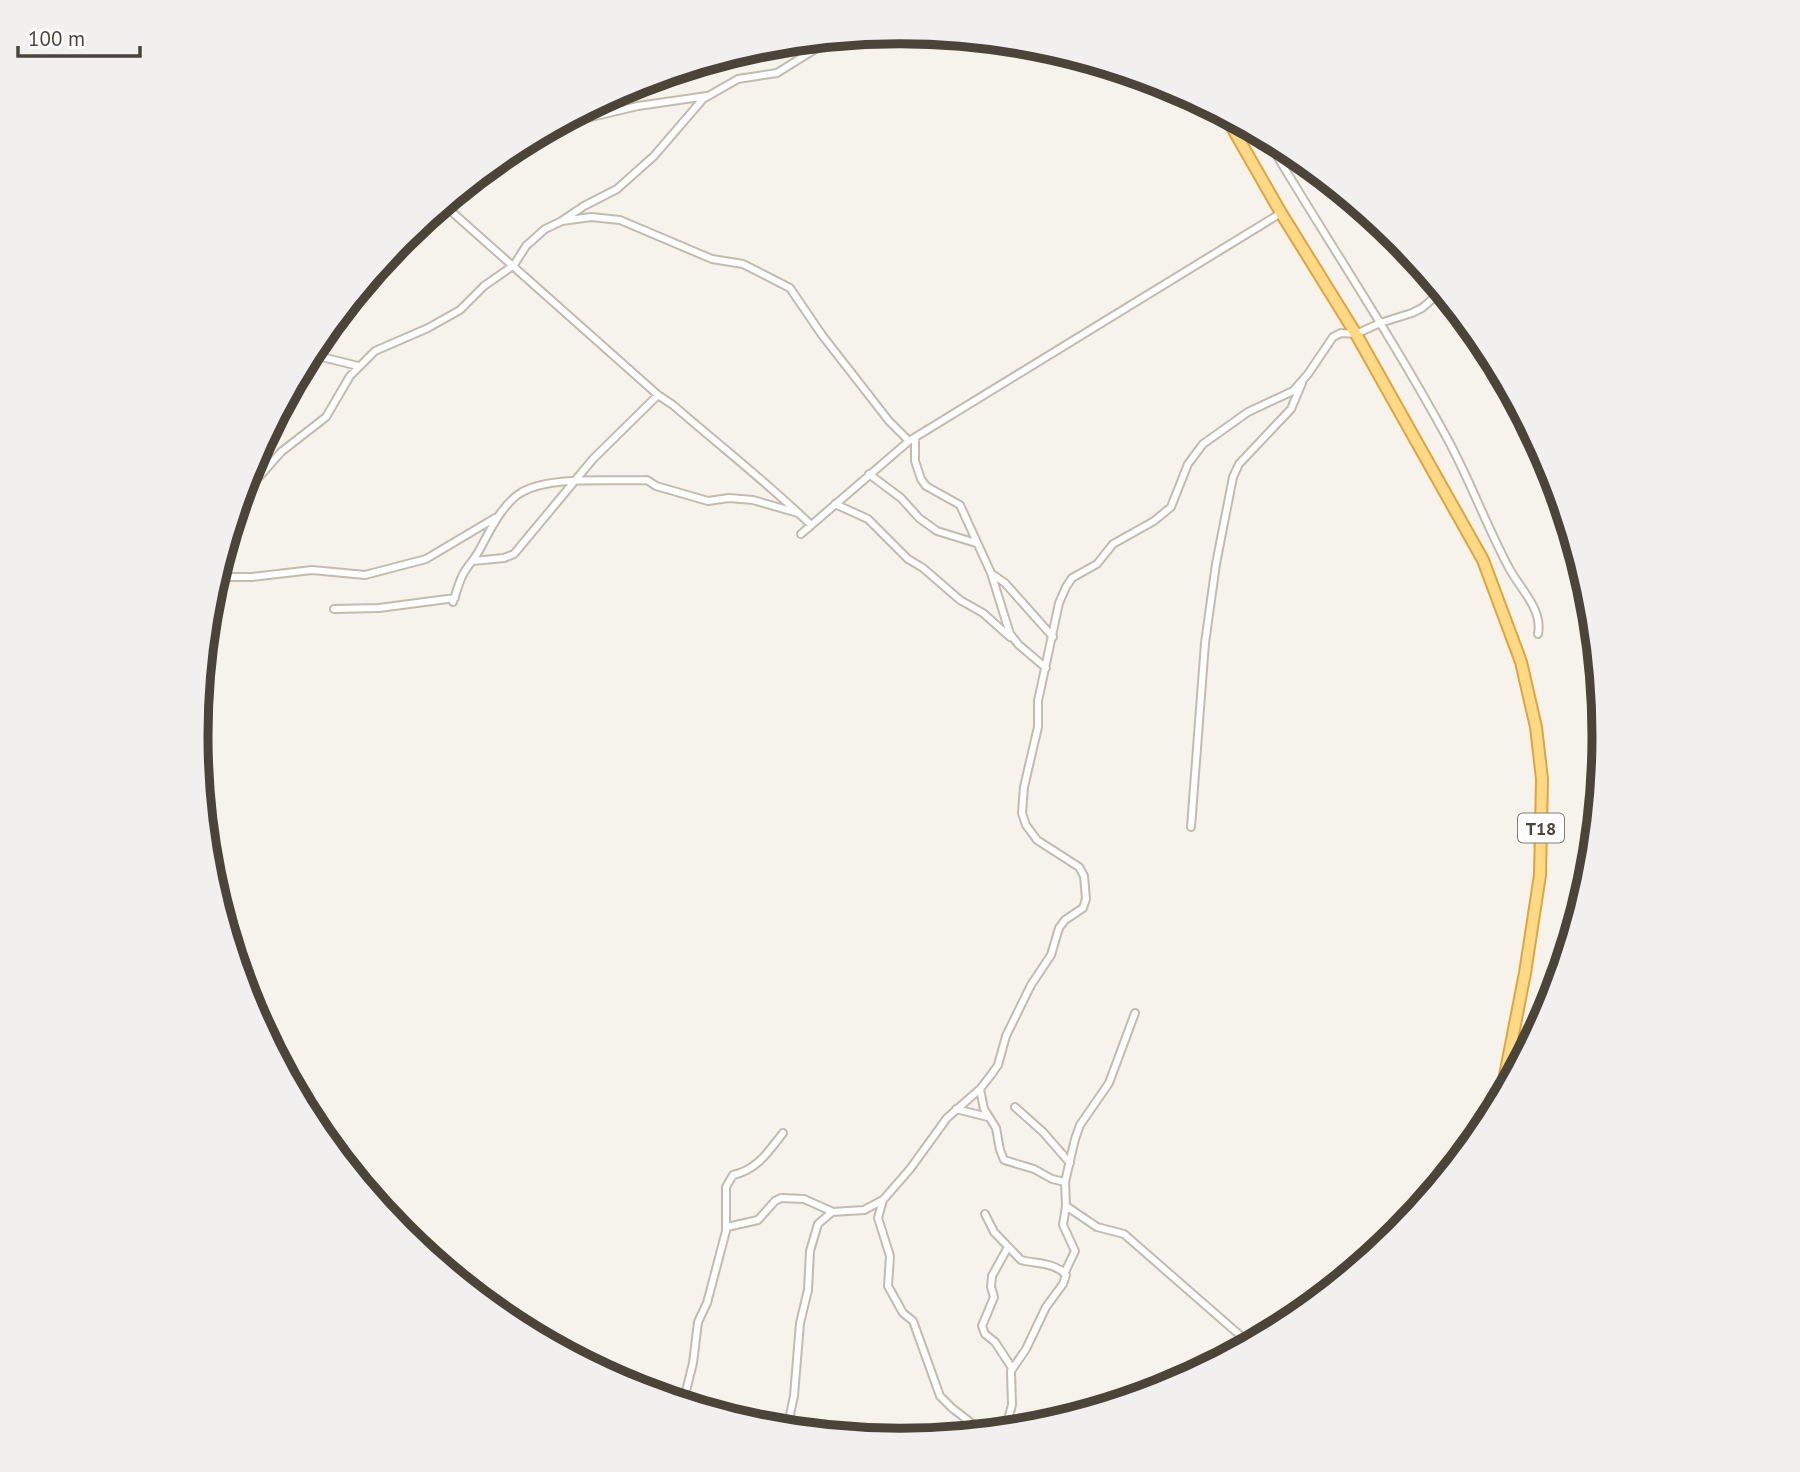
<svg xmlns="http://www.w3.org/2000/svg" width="1800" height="1472" font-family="'PT Sans',sans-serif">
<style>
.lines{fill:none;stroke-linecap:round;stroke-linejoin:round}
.minor-casing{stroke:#c2bbae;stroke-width:10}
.trunk-casing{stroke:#e0a43c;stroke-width:14}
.minor{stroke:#fff;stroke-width:6}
.trunk{stroke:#ffd985;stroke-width:10}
.labels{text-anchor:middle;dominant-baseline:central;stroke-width:5;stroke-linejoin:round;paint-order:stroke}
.shield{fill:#fff;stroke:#817c74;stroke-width:2}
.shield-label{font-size:18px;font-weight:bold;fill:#4b4439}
.rim{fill:none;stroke:#4b4439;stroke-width:9}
</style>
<rect width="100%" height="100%" fill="#f6f3ec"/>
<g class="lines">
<g class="minor-casing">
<path id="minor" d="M 553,126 L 638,106 L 707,96
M 1265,136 C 1325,237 1391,335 1447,438 C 1470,480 1486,525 1509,568 C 1520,589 1543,609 1538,634
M 443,204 L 658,395 L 673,405 C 719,445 768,483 811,525
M 563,220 L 584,206 L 617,189 L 654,156 L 703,99 L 738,79 L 777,73 L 833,38
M 308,357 L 322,357 L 358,366
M 915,439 L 915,461 L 921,479 L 926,486 L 960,505 L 991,573 L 1010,634 L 1019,645 L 1046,668
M 869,474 L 901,498 L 919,518 L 937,531 L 976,543
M 241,493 L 252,485 L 281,452 L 326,417 L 350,376 L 375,351 L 428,328 L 460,310 L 484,286 L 514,265 L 526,246 L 545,229 L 562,221 L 591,217 L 620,220 L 712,259 L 743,264 L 790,288 L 822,335 L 889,421 L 909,441
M 835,504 L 868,519 L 908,559 L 923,568 L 960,600 L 983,613 L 1010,637
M 801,534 L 909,441 L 1281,213
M 473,561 L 504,558 L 514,554 L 593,459 L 658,395
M 992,574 L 1005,583 L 1053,637
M 216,577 L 252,577 L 312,570 L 365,575 L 426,559 L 495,518
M 453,602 C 457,591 459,580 465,571 C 470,563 476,557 480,549 C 490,530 503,503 522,492 C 553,475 612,482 647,480 L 656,486 L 708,501 L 729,498 L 753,500 L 798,513
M 334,609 L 379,608 L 455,598
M 1191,827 L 1205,643 L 1216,564 L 1233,477 L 1239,464 L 1291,409 L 1302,383
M 980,1089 L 984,1109 L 996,1128 L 1000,1150 L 1004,1160 L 1034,1169 L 1052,1179 L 1065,1182
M 1015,1107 L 1043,1132 L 1070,1163
M 956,1109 L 988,1117
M 883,1200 L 878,1218 L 890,1256 L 888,1286 L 903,1313 L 913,1321 L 940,1396 L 952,1408 L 983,1432
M 1066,1206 L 1097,1227 L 1124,1234 L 1250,1344
M 985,1214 L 994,1232 L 1021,1260 C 1036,1264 1055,1262 1066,1275 L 1063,1284 L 1046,1307 L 1026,1349 L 1011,1371 L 1012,1405 L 1005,1430
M 727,1227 L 758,1220 L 775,1201 L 781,1198 L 804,1199 L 833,1212
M 1008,1247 L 992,1276 L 991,1287 L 994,1297 L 982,1326 L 985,1334 L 995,1342 L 1012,1368
M 1065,1272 L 1075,1251 L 1063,1225 L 1066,1206 L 1065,1182 L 1075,1139 L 1080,1125 L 1109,1083 L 1135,1013
M 683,1403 L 693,1363 L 698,1322 L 707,1303 L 726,1231 L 726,1187 L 733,1175 C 757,1170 769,1151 783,1133
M 787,1429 L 794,1396 L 800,1323 L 808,1290 L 810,1251 L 818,1224 L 832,1212 L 864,1210 L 883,1200 L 910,1169 L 947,1118 L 980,1089 L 991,1075 L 998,1065 L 1006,1036 L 1031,985 L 1051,955 L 1059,928 L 1065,920 L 1083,908 L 1086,899 L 1084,876 L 1079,867 L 1037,840 L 1026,825 L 1022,813 L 1024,787 L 1038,727 L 1038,701 L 1059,603 L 1066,587 L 1072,578 L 1097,564 L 1113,544 L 1154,521 L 1171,507 L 1188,464 L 1203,444 L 1248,412 L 1293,391 L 1308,374 L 1333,337 L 1341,333 L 1356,334 L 1380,323 L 1412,313 L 1422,308 L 1442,291"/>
</g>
<g class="trunk-casing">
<path id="trunk" d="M 1225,115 L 1281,213 L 1356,334 L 1483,560 L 1521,662 L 1536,727 L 1542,779 L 1540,875 L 1525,973 L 1500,1101"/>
</g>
<use href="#minor" class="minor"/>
<use href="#trunk" class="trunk"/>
</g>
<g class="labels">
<rect class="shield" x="1518" y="813.5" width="46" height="29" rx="5"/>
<g class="shield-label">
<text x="1541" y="828">T18</text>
</g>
</g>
<path d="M0 0H1800V1472H0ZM208 736a692 692 0 1 1 1384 0a692 692 0 1 1-1384 0Z" fill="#f1f0ef" fill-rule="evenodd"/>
<path class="rim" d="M208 736a692 692 0 1 1 1384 0a692 692 0 1 1-1384 0Z"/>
<path d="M18 46v10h122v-10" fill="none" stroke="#4b4439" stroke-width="3.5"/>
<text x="28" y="46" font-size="21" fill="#4b4439" stroke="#ffffff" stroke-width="5" paint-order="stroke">100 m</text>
</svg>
